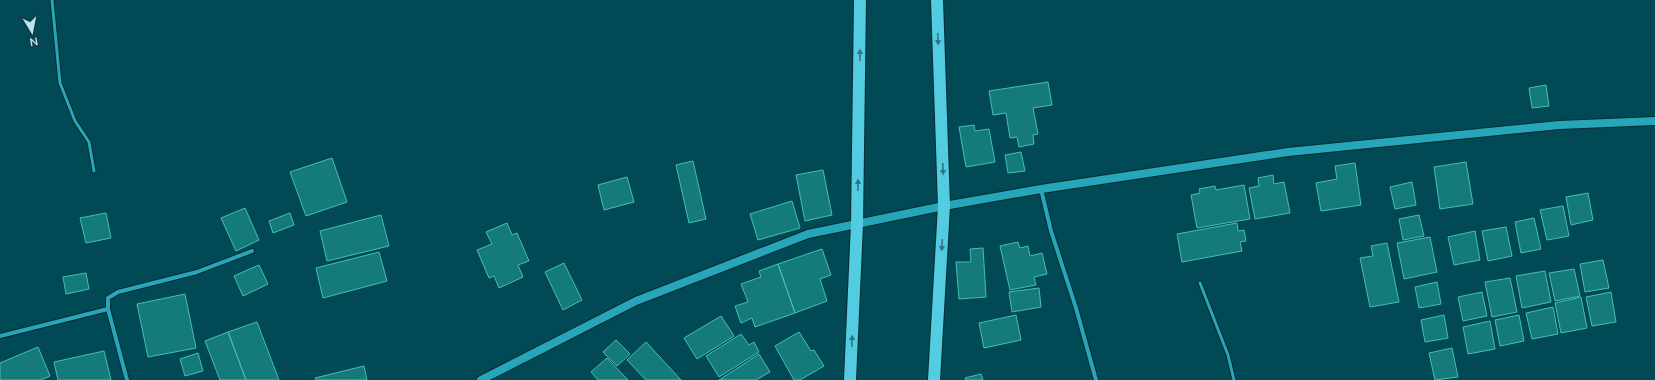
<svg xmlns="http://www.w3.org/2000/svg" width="1655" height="380" font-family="Mulish,sans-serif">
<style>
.building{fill:#157b78;stroke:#43bfba}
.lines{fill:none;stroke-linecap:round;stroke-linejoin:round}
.lane-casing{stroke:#062d33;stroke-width:5}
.street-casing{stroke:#062d33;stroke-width:6}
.secondary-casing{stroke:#062d33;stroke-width:10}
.highway-casing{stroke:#062d33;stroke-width:14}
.lane{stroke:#27a6ba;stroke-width:3}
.street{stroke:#27a6ba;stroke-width:4}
.secondary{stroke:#27a6ba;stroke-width:8}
.highway{stroke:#53cce1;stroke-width:12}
.oneway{fill:#307682}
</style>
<rect width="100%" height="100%" fill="#014954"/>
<path class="building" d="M 1048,82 L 1052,105 L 1033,108 L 1038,134 L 1033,135 L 1034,144 L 1019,147 L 1017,137 L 1010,138 L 1006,113 L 993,115 L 989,91 Z
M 1546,85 L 1549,106 L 1532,108 L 1529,88 Z
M 974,125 L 975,131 L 989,129 L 995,162 L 966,167 L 959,127 Z
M 1021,152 L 1025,171 L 1008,173 L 1005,155 Z
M 332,158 L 347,202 L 306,216 L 290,172 Z
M 693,161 L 706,219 L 689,223 L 676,165 Z
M 1466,162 L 1473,204 L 1440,209 L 1434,167 Z
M 1355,163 L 1361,205 L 1321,211 L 1316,183 L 1337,179 L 1335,166 Z
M 823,170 L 832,215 L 805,221 L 796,175 Z
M 1273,175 L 1274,184 L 1284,182 L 1290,213 L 1255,219 L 1249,188 L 1259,186 L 1258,178 Z
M 627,177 L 634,202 L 604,210 L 598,185 Z
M 1412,182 L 1416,205 L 1395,209 L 1390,187 Z
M 1244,185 L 1250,219 L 1197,228 L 1191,195 L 1200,193 L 1199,189 L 1215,186 L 1216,190 Z
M 1588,193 L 1593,220 L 1571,225 L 1566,197 Z
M 792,201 L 800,228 L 758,240 L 750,214 Z
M 1563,206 L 1569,236 L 1547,240 L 1540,210 Z
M 245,208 L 259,240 L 236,251 L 221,218 Z
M 106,213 L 111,238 L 86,243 L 80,218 Z
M 290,213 L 294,225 L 273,233 L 269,221 Z
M 381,215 L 389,246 L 327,261 L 320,231 Z
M 1419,215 L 1424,236 L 1403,240 L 1399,219 Z
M 1534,218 L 1541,249 L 1521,253 L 1515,222 Z
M 507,223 L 512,235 L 517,233 L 529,261 L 518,265 L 523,277 L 499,288 L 494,276 L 489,278 L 477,250 L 492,244 L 486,232 Z
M 1237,223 L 1238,231 L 1244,230 L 1246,241 L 1240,242 L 1242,251 L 1182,262 L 1177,234 Z
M 1506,227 L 1512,256 L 1488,261 L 1482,231 Z
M 1475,231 L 1480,260 L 1454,265 L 1448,237 Z
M 1430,237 L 1437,272 L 1404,279 L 1397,243 Z
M 1018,242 L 1020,248 L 1028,246 L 1030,256 L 1042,253 L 1047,274 L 1034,277 L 1036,285 L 1010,290 L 1000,246 Z
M 1387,243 L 1399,302 L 1370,307 L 1360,258 L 1373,256 L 1371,246 Z
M 983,248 L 986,297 L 959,299 L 956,262 L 971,262 L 970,249 Z
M 822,249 L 831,275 L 820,279 L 827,301 L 795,313 L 778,264 Z
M 379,252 L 387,281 L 323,298 L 316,268 Z
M 1603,260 L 1609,288 L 1585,292 L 1580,264 Z
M 564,263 L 582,300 L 563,310 L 545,272 Z
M 778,264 L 795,313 L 755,327 L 752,318 L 741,323 L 735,306 L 748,302 L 741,284 L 761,277 L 759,271 Z
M 259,265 L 268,284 L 243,296 L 234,276 Z
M 1574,269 L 1580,296 L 1555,301 L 1549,273 Z
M 1545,271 L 1551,302 L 1522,308 L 1516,276 Z
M 86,273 L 89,289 L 66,294 L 63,277 Z
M 1510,278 L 1517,312 L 1492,317 L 1485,282 Z
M 1437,282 L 1441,304 L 1419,308 L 1415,287 Z
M 1039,288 L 1041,307 L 1012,312 L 1009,292 Z
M 1482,292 L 1487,316 L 1463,321 L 1458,297 Z
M 1611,292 L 1616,322 L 1592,326 L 1586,297 Z
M 185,294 L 196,348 L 148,357 L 137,304 Z
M 1581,297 L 1587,328 L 1561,333 L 1555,303 Z
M 1553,307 L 1558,334 L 1532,339 L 1526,313 Z
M 1016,315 L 1021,340 L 984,348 L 979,323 Z
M 1444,315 L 1448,338 L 1425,342 L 1421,320 Z
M 1519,315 L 1524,341 L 1500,346 L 1495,320 Z
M 721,316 L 734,336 L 697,359 L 684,338 Z
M 1490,321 L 1495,349 L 1468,354 L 1463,327 Z
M 257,322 L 279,380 L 246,380 L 228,332 Z
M 228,332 L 246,380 L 220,380 L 205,341 Z
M 799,332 L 811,351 L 814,350 L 824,366 L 800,380 L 794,380 L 775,346 Z
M 741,334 L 749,345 L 754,342 L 759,352 L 719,377 L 706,356 Z
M 616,340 L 630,354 L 617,366 L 603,352 Z
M 646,342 L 681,380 L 646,380 L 627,360 Z
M 38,347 L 50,376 L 41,380 L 0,380 L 0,363 Z
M 1452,348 L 1458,377 L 1435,380 L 1429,353 Z
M 104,351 L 111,380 L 58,380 L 54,362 Z
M 198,353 L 203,371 L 185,376 L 180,359 Z
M 759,354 L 770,372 L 756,380 L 719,380 Z
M 607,358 L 628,380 L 598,380 L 591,372 Z
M 364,366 L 367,380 L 316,380 L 315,378 Z
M 981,374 L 983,380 L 966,380 L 965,378 Z"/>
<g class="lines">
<g class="lane-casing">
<path id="lane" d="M 52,0 L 60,83 L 75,121 L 89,142 L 94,171
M 1200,283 L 1228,355 L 1234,380"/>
</g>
<g class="street-casing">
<path id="street" d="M 1041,189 L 1051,231 L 1076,308 L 1096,380
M 108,309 L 108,298 L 118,292 L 197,272 L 252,251
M 0,336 L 108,309 L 127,380"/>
</g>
<g class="secondary-casing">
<path id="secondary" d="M 481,380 L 636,301 L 808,234 L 944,206 L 1041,189 L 1288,152 L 1559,125 L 1655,121"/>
</g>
<g class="highway-casing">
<path id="highway" d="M 850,380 L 857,224 L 860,0
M 934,380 L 944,206 L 937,0"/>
</g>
<use href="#lane" class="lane"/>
<use href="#street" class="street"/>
<use href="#secondary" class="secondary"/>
<use href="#highway" class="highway"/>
</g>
<defs><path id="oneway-solid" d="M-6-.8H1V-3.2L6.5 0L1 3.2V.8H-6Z"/></defs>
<g class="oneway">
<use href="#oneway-solid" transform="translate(938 39) rotate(88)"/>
<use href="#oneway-solid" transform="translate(860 55) rotate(-89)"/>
<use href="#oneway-solid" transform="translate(943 169) rotate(88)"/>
<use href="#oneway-solid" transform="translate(858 185) rotate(-89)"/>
<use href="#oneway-solid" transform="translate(942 245) rotate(93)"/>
<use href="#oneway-solid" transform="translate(852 341) rotate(-88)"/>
</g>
<g transform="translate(32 32) rotate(170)" stroke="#183c43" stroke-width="3" paint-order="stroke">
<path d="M0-3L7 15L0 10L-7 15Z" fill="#b4e7f1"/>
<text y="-6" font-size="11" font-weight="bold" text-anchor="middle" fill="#b4e7f1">N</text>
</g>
</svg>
